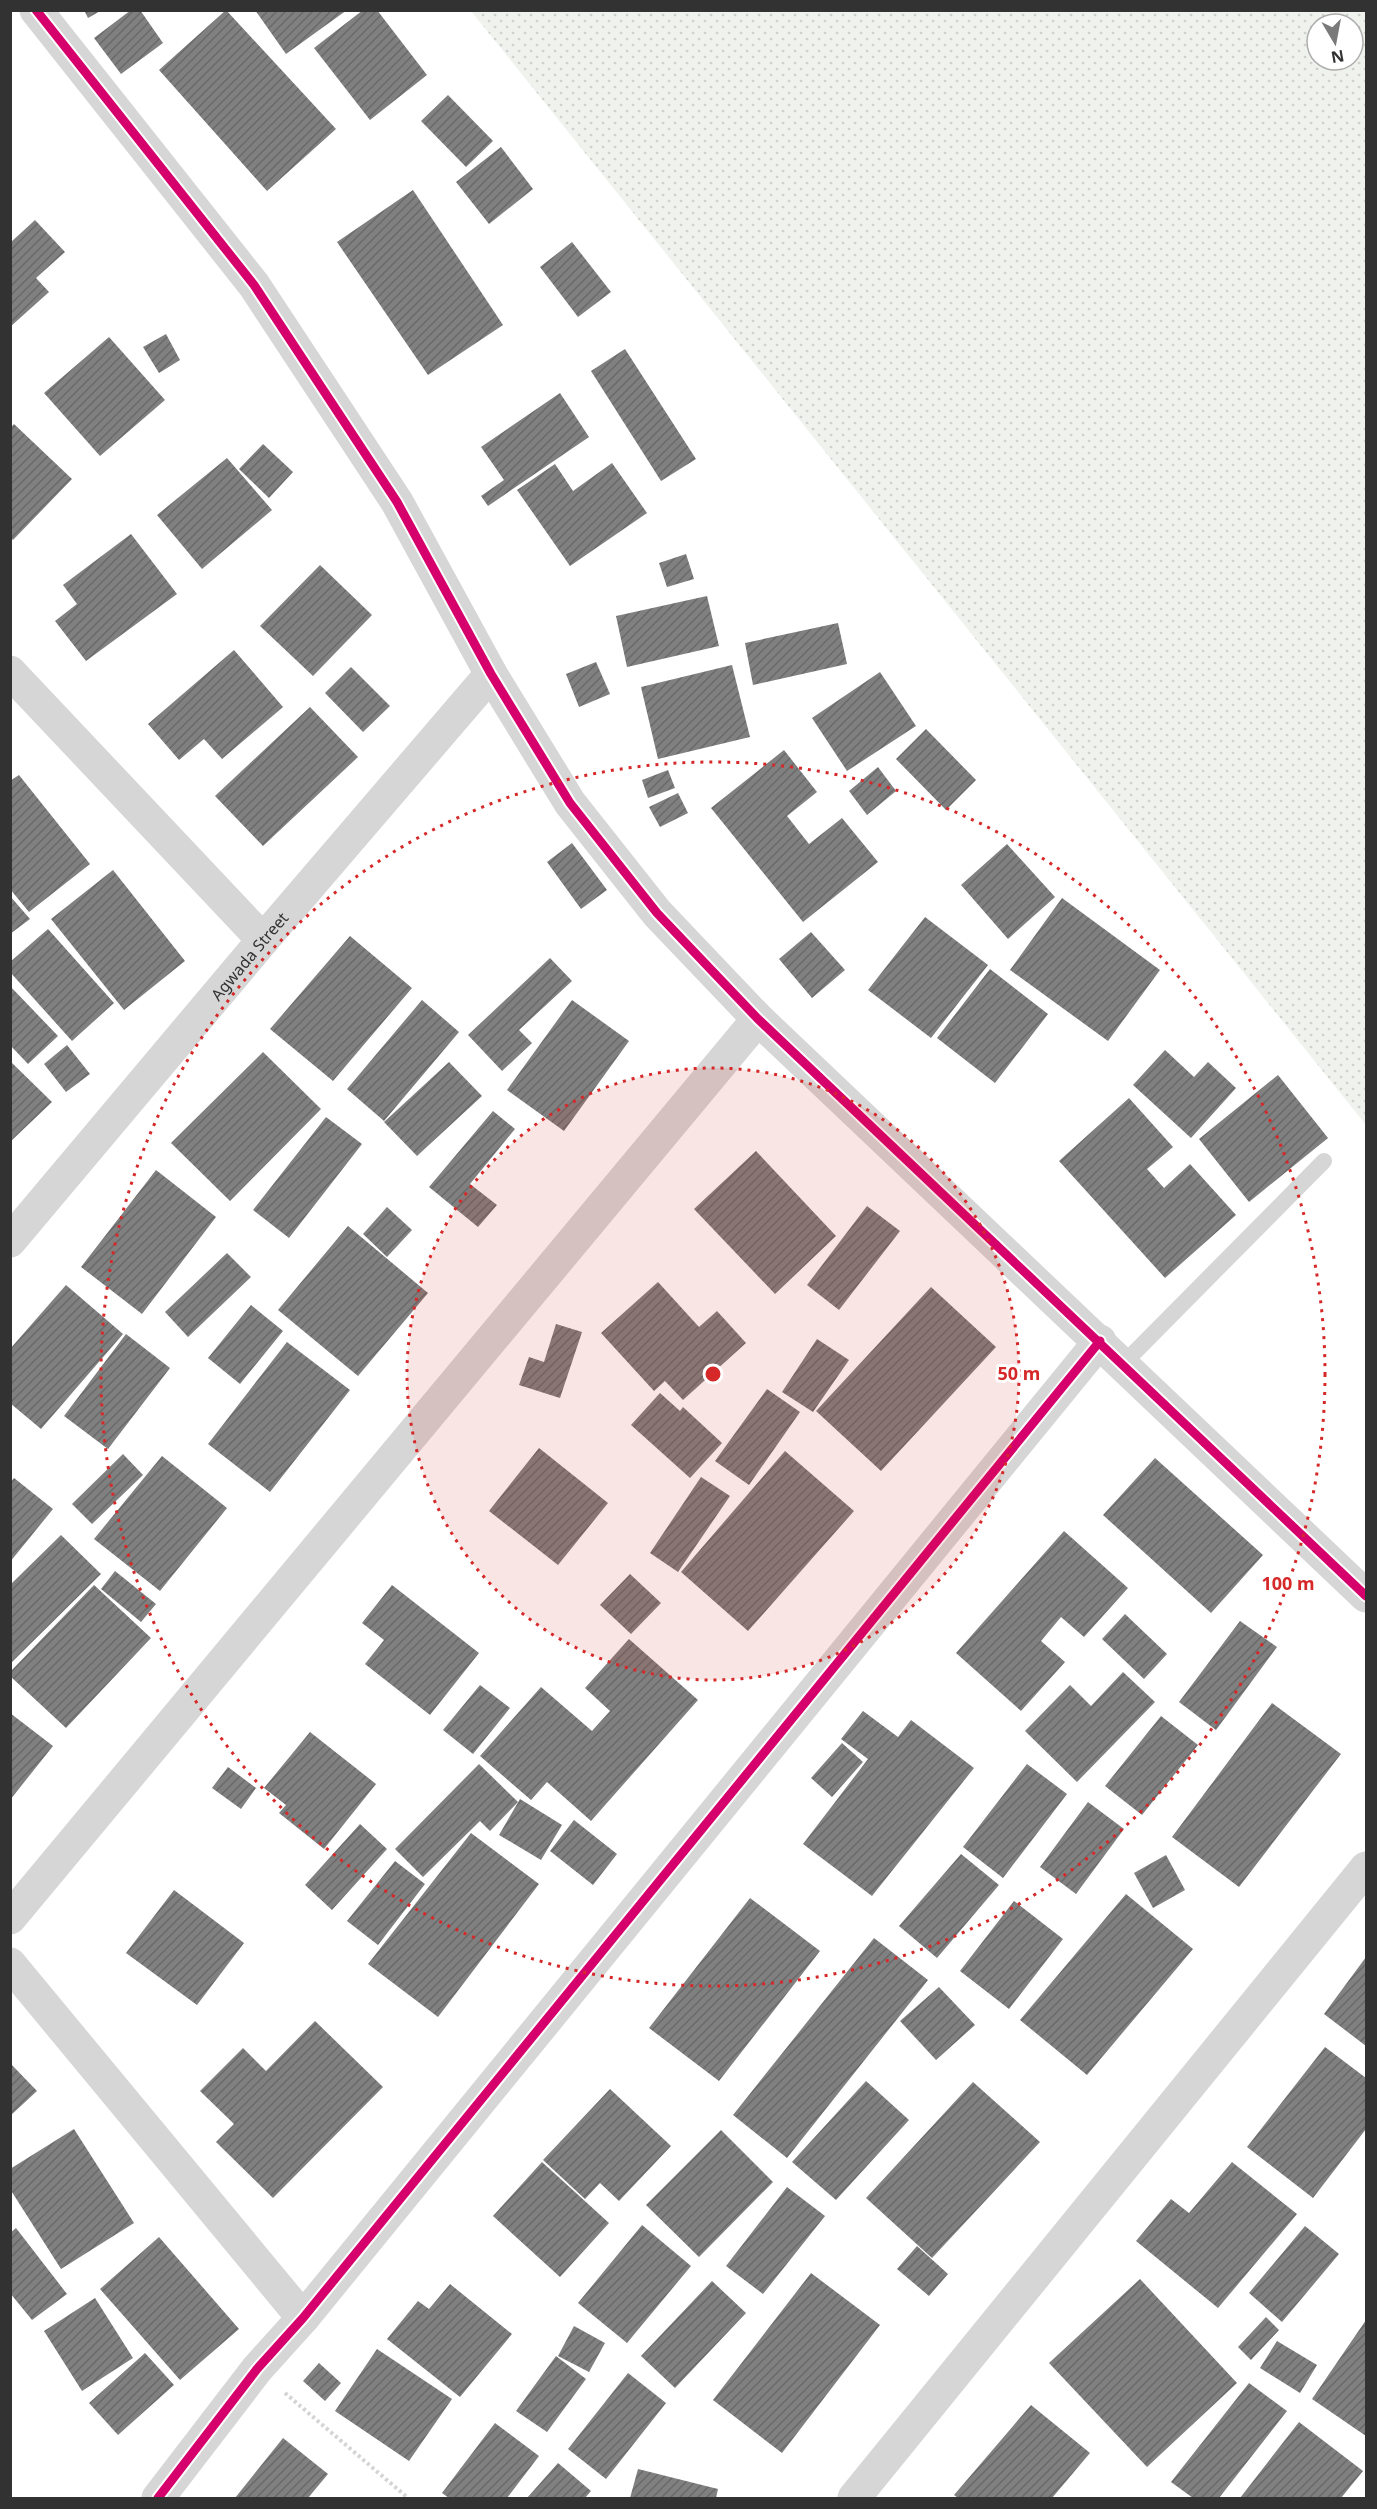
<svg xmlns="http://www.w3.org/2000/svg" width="1377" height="2509" font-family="'Noto Sans',sans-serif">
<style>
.grass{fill:url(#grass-dots);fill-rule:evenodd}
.building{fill:url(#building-hatch)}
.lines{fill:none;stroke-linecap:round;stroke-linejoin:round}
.path{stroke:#d4d4d4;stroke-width:4;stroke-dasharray:3 3;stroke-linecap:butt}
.service{stroke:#d6d6d6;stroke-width:16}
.minor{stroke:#d6d6d6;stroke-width:33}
.cycleway-casing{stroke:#fff;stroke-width:13}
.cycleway{stroke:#d6006c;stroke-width:9}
.ring{fill:none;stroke:#d62828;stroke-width:3;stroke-dasharray:3 6}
.labels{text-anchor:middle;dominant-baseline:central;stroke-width:6;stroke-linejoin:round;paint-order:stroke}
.street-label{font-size:16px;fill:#323232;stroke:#fff}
.centre{fill:#d62828;stroke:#fff;stroke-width:3}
.ring-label{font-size:18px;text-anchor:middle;font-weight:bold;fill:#d62828;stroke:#fff;stroke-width:6;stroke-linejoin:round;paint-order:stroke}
</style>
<defs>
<pattern id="grass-dots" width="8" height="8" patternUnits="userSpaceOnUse" patternTransform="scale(1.5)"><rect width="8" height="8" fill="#f0f3ed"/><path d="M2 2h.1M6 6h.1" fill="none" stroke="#ced1cc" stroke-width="1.8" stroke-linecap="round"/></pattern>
<pattern id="building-hatch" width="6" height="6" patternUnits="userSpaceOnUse" patternTransform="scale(1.5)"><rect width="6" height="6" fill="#808080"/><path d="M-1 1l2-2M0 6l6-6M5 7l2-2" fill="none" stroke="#696969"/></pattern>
</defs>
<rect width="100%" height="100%" fill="#fff"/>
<path class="grass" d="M 471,11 L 1366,11 L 1366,1125 ZM 1317,24 L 1353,24 L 1353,60 L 1317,60 Z"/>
<path class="building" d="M 84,10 L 102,10 L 88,18 Z
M 131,10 L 140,10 L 163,43 L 121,74 L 94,38 Z
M 226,10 L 336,129 L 267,191 L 159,70 Z
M 255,10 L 347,10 L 286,54 Z
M 363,10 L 377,10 L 427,75 L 370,120 L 314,48 Z
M 448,95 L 493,141 L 466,167 L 421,121 Z
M 501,147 L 533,189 L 489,224 L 456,182 Z
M 413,190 L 503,325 L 428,375 L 337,242 Z
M 35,220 L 65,252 L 36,278 L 49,292 L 10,327 L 10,243 Z
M 572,242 L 611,292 L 578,317 L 540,267 Z
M 166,334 L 180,360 L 159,373 L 143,347 Z
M 109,337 L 165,400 L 100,456 L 44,393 Z
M 625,349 L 696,459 L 661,481 L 591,371 Z
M 560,393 L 589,437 L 488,506 L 481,496 L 504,480 L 481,447 Z
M 14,424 L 72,479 L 13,540 L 10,537 L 10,428 Z
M 263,444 L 293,472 L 269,498 L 239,469 Z
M 227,458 L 272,510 L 202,569 L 157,515 Z
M 612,463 L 647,513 L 570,566 L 517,490 L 555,464 L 573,491 Z
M 131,534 L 177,594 L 86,661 L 55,621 L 77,604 L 63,585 Z
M 686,554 L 694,579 L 667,587 L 659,563 Z
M 320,565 L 372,615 L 313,676 L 260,626 Z
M 707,596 L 719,646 L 627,667 L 616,616 Z
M 838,623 L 847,664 L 753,685 L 745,643 Z
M 234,650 L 283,707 L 222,759 L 204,739 L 179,760 L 148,724 Z
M 596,662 L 610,694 L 579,707 L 566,674 Z
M 732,665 L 750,737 L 658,759 L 641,687 Z
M 351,667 L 390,706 L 363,732 L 325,693 Z
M 880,672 L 916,726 L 847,771 L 812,718 Z
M 310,707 L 358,757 L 263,846 L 215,796 Z
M 926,729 L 976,780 L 946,810 L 896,759 Z
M 784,750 L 817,792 L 787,816 L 809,844 L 842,818 L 878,862 L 803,922 L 711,808 Z
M 878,767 L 896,791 L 867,815 L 849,791 Z
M 668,770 L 675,788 L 648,798 L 642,780 Z
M 19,775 L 90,864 L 29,912 L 10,889 L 10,781 Z
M 678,793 L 688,813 L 660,827 L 649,807 Z
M 572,843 L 607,890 L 581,909 L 547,862 Z
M 1007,844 L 1055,897 L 1008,939 L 961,885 Z
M 113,870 L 185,961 L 124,1010 L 51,919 Z
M 10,896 L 30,919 L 10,934 Z
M 1062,898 L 1160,970 L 1108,1041 L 1010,970 Z
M 925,917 L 988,965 L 931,1038 L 868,990 Z
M 48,929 L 114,1003 L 72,1041 L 10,972 L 10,962 Z
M 811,932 L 845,970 L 812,998 L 779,959 Z
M 350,936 L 412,988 L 333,1081 L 270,1029 Z
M 550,958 L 572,981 L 519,1030 L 532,1043 L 502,1071 L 468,1035 Z
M 990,969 L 1048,1014 L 995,1083 L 937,1038 Z
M 10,986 L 58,1036 L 28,1064 L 10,1045 Z
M 422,1000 L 459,1032 L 384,1121 L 347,1089 Z
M 572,1000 L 629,1041 L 564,1131 L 507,1090 Z
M 67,1045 L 90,1074 L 66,1092 L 44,1064 Z
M 1165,1050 L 1194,1077 L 1208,1062 L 1236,1088 L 1191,1138 L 1133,1085 Z
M 263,1052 L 321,1109 L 230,1201 L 171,1143 Z
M 10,1061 L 52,1102 L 10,1142 Z
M 449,1062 L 482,1096 L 417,1156 L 384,1122 Z
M 1278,1075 L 1328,1138 L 1249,1202 L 1199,1139 Z
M 1129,1098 L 1173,1147 L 1147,1169 L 1164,1188 L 1190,1164 L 1236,1215 L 1165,1278 L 1059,1161 Z
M 493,1111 L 515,1129 L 470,1184 L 497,1205 L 478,1227 L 429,1187 Z
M 326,1117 L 362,1144 L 289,1238 L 253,1210 Z
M 756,1151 L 836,1236 L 775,1294 L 694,1209 Z
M 156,1170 L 216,1217 L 142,1314 L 81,1267 Z
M 867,1206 L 900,1231 L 839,1310 L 807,1285 Z
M 387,1207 L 412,1230 L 387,1257 L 363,1234 Z
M 348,1226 L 428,1293 L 358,1376 L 278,1310 Z
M 227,1253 L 251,1277 L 188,1337 L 165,1312 Z
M 658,1282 L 699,1327 L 717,1311 L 746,1343 L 683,1400 L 665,1381 L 654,1391 L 601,1333 Z
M 66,1285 L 123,1334 L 41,1429 L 10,1403 L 10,1349 Z
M 931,1287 L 996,1347 L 881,1471 L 816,1411 Z
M 251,1305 L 283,1331 L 240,1384 L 208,1358 Z
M 556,1324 L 582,1332 L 560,1398 L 519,1385 L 529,1357 L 544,1362 Z
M 126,1334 L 170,1368 L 108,1449 L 64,1416 Z
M 817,1339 L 849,1360 L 813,1412 L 782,1392 Z
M 287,1342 L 350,1390 L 270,1492 L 208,1444 Z
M 767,1389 L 800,1412 L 749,1485 L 715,1461 Z
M 660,1393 L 680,1411 L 683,1407 L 722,1443 L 690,1478 L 631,1425 Z
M 539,1448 L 608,1503 L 558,1565 L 489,1511 Z
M 785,1451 L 854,1511 L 748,1631 L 681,1572 Z
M 123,1454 L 143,1475 L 92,1524 L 72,1504 Z
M 162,1456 L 227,1508 L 160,1591 L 94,1539 Z
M 1155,1458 L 1263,1555 L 1211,1613 L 1103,1515 Z
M 701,1477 L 730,1496 L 678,1572 L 650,1553 Z
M 14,1478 L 53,1509 L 10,1562 L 10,1483 Z
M 1064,1531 L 1128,1588 L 1084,1637 L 1061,1617 L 1041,1641 L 1065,1662 L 1021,1711 L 956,1653 Z
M 61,1535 L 101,1574 L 10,1664 L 10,1585 Z
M 115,1571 L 156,1604 L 141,1622 L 101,1589 Z
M 630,1574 L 661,1603 L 631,1634 L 600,1605 Z
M 94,1585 L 151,1638 L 66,1728 L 10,1676 L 10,1672 Z
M 392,1585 L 479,1653 L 430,1715 L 365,1664 L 384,1640 L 362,1623 Z
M 1125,1614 L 1167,1654 L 1144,1679 L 1102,1639 Z
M 1240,1621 L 1277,1647 L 1216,1730 L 1179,1702 Z
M 629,1639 L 698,1700 L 591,1821 L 547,1782 L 531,1800 L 480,1756 L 541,1687 L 592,1731 L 610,1711 L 585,1688 Z
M 1123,1672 L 1155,1702 L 1077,1782 L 1025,1731 L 1070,1685 L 1091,1706 Z
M 480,1685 L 510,1708 L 473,1754 L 443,1730 Z
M 1272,1703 L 1341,1754 L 1239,1887 L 1172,1837 Z
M 863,1711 L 898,1737 L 911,1720 L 974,1768 L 872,1896 L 803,1844 L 868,1759 L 841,1739 Z
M 10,1713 L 53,1746 L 10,1800 Z
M 1161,1716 L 1198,1745 L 1142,1815 L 1105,1786 Z
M 310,1732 L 376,1784 L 324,1849 L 279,1813 L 286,1805 L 264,1788 Z
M 842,1743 L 863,1762 L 832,1797 L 811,1778 Z
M 479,1764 L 518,1802 L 490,1831 L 480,1821 L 423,1877 L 395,1849 Z
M 1027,1764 L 1067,1794 L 1003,1878 L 963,1847 Z
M 228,1767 L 256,1788 L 241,1809 L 212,1788 Z
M 520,1799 L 562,1825 L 541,1860 L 499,1835 Z
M 1088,1802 L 1124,1829 L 1076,1894 L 1040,1867 Z
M 574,1820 L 617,1854 L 593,1885 L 550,1851 Z
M 360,1824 L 387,1849 L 332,1910 L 305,1885 Z
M 471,1833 L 539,1884 L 438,2017 L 368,1964 Z
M 961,1854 L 999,1885 L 937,1958 L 899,1926 Z
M 1166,1855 L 1185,1890 L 1153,1908 L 1134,1873 Z
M 395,1861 L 425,1884 L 378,1945 L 347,1921 Z
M 174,1890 L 244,1943 L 197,2005 L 126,1953 Z
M 1126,1894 L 1193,1949 L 1087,2075 L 1020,2020 Z
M 750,1898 L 820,1951 L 719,2081 L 649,2028 Z
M 1014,1901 L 1063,1939 L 1009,2009 L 960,1971 Z
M 874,1938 L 928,1980 L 787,2158 L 733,2115 Z
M 1366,1957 L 1366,2046 L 1324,2014 Z
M 939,1987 L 975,2025 L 936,2060 L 900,2021 Z
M 315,2021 L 383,2087 L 273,2198 L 216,2142 L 234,2124 L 200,2091 L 243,2048 L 266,2071 Z
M 1325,2047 L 1366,2078 L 1366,2129 L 1313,2198 L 1247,2147 Z
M 10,2063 L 37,2091 L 10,2116 Z
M 866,2081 L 909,2120 L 836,2200 L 792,2162 Z
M 973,2082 L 1040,2142 L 932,2258 L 866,2198 Z
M 610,2089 L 671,2146 L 619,2201 L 600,2183 L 585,2199 L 543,2160 Z
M 74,2129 L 134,2223 L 61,2269 L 10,2189 L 10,2169 Z
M 721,2130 L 773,2182 L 699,2257 L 646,2205 Z
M 542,2162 L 609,2223 L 560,2277 L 493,2216 Z
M 1232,2162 L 1297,2214 L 1218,2308 L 1136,2241 L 1171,2199 L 1189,2213 Z
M 787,2187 L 825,2216 L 763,2294 L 726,2266 Z
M 642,2225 L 691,2266 L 627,2343 L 578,2303 Z
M 1305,2226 L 1339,2254 L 1282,2322 L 1249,2293 Z
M 16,2228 L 67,2294 L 32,2320 L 10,2293 L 10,2233 Z
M 159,2237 L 239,2329 L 180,2380 L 100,2289 Z
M 917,2246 L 948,2274 L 929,2296 L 897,2269 Z
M 811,2273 L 880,2325 L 782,2453 L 713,2400 Z
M 1140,2279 L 1237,2383 L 1147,2467 L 1049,2363 Z
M 712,2281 L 746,2313 L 675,2388 L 641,2356 Z
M 450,2284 L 512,2334 L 460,2397 L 387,2339 L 418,2301 L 429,2309 Z
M 95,2298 L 133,2358 L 82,2391 L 44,2331 Z
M 1266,2317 L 1279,2330 L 1251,2360 L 1238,2347 Z
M 1366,2320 L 1366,2436 L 1312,2399 Z
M 574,2326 L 605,2343 L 589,2372 L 558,2356 Z
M 1277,2341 L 1317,2365 L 1300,2393 L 1260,2368 Z
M 377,2349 L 452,2399 L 409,2461 L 335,2411 Z
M 145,2353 L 174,2385 L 118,2435 L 89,2403 Z
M 556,2356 L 586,2379 L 547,2432 L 516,2411 Z
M 319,2363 L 341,2383 L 325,2401 L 303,2381 Z
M 628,2373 L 666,2403 L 606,2479 L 568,2449 Z
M 1249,2383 L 1287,2411 L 1219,2498 L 1193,2498 L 1171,2482 Z
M 1031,2405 L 1090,2453 L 1052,2498 L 958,2498 L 954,2495 Z
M 1299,2422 L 1363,2471 L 1341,2498 L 1240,2498 Z
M 495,2423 L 539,2456 L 507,2498 L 449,2498 L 442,2493 Z
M 283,2438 L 328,2474 L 308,2498 L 235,2498 Z
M 558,2463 L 591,2491 L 585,2498 L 527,2498 Z
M 638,2469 L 718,2489 L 716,2498 L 630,2498 Z"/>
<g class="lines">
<path class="path" d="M 285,2393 L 408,2498"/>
<path class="service" d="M 1124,1363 L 1324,1161"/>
<g class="minor">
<path d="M 36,10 L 254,285 L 397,502 L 491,674 L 570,803 L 657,913 L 758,1019 L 1366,1596"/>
<path d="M 10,672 L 263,940"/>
<path id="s1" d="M 10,1241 L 263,940 L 491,674"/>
<path d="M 10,1918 L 758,1019"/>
<path d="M 10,1964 L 303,2318"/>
<path d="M 158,2498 L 257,2369 L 303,2318 L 1100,1341"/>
<path d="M 854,2498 L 1366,1868"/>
</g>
<g class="cycleway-casing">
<path id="cycleway" d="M 36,10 L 254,285 L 397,502 L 491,674 L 570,803 L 657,913 L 758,1019 L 1366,1596
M 158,2498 L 257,2369 L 303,2318 L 1100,1341"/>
</g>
<use href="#cycleway" class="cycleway"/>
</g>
<circle cx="713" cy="1374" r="306" fill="#d62828" fill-opacity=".12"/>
<g class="ring">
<circle cx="713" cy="1374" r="306"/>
<circle cx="713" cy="1374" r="612"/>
</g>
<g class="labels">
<g class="street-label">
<text stroke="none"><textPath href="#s1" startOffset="372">Agwada Street</textPath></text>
</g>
</g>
<circle cx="713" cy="1374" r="9" class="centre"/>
<g class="ring-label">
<text x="1019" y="1380">50 m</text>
<text x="1288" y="1590">100 m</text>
</g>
<rect width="1377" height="2509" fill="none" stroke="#323232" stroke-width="24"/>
<g transform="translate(1335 42) rotate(170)"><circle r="28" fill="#ffffff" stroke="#adadad" stroke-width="1.5"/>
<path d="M0-4.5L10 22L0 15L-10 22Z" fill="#7a7a7a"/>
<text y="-9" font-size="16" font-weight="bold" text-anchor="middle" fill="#323232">N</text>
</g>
</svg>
